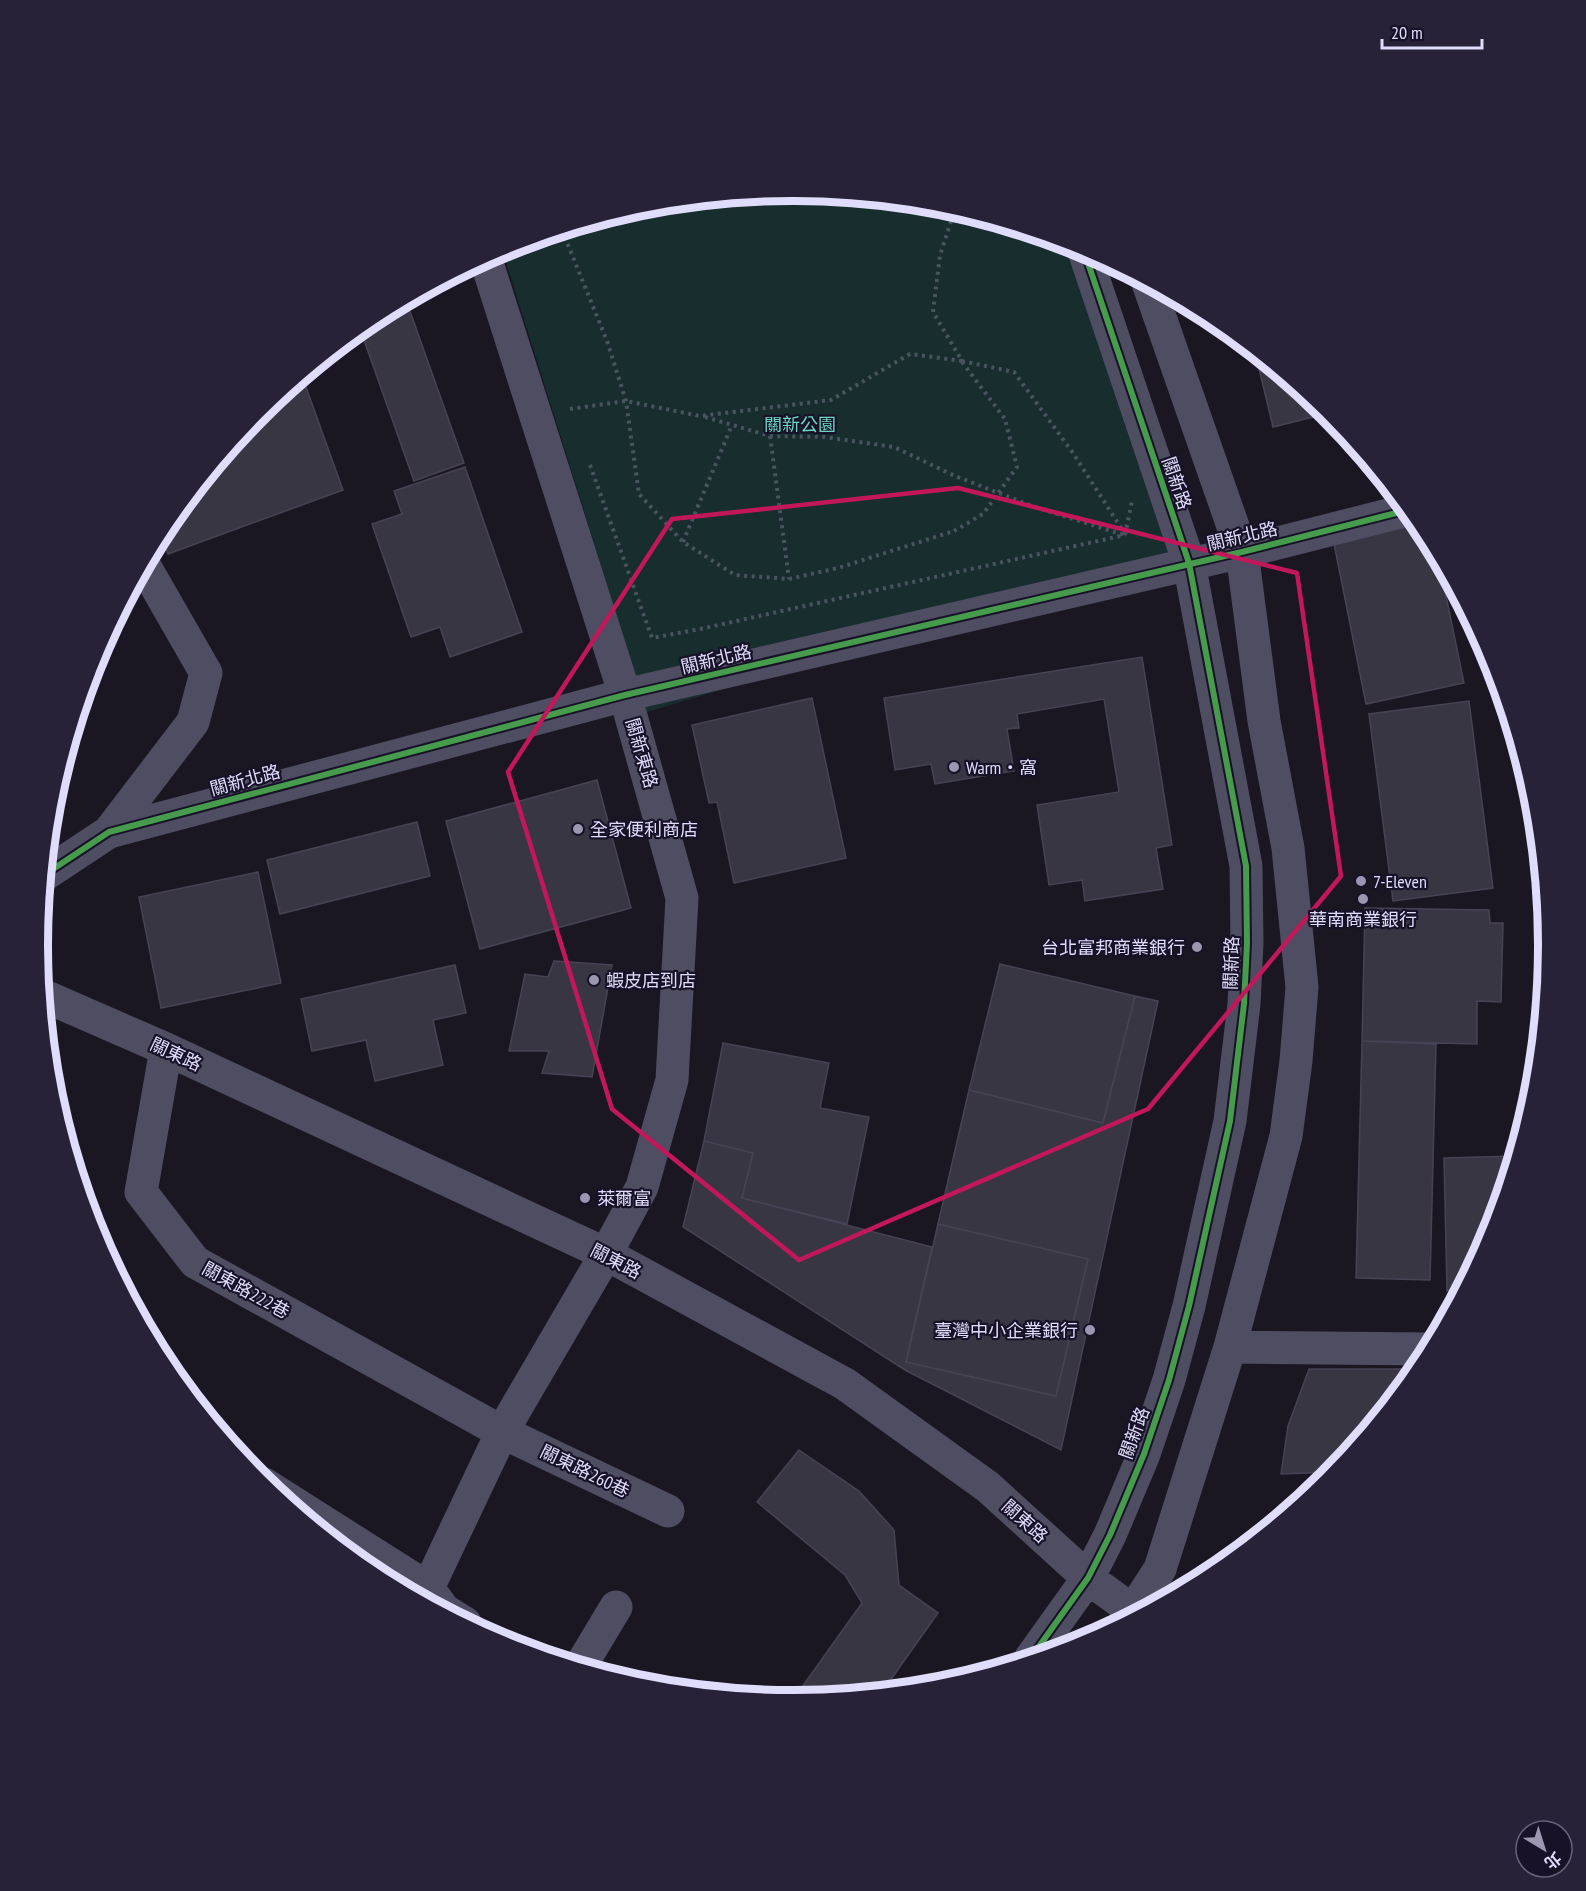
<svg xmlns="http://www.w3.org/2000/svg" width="1586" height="1891" font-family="'PT Sans Narrow','Noto Sans TC',sans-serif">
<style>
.green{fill:#172d2e}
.building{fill:#393644;stroke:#474355;stroke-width:1.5}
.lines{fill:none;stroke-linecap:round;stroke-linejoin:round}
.path{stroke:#4a5461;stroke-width:4;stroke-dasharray:3 4.5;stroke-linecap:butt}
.minor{stroke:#4f4d62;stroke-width:33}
.path-bridge{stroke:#4a5461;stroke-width:4;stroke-dasharray:3 4.5;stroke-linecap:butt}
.cycleway-casing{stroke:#171227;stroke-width:10}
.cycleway{stroke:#469c4c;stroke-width:6}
.marked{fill:none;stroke:#c2185b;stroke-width:4.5;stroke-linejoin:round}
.poi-dot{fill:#9b97b0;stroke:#171227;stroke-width:2}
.labels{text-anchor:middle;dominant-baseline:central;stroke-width:4.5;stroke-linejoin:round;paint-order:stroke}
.park-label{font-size:18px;fill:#6dd6c0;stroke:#171227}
.street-label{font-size:18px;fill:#e0dcfc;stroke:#171227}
.poi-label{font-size:18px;fill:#e0dcfc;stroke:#171227;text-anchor:start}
.rim{fill:none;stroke:#e0dcfc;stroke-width:8}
</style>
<rect width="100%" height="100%" fill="#1a1722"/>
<path class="green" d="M 793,190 L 941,205 L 1067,243 L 1175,554 L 647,712 L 502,249 L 646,204 Z"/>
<path class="building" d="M 406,300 L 464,463 L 414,481 L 360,329 L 374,317 Z
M 1255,352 L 1327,412 L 1329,413 L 1273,427 Z
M 302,376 L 343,490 L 168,554 L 161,534 L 165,525 L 259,411 Z
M 465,467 L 522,632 L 450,657 L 440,627 L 411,637 L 372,524 L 402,514 L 394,491 Z
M 1413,516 L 1421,526 L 1438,557 L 1464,683 L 1366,704 L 1334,544 Z
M 1142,657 L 1172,845 L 1156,848 L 1163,889 L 1085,901 L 1082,880 L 1049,885 L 1037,805 L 1119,792 L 1104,699 L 1017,714 L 1019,728 L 1007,729 L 1014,771 L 935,784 L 931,764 L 895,770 L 884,698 Z
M 812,698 L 846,858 L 734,883 L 717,802 L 709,803 L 692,725 Z
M 1469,701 L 1493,888 L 1393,901 L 1369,714 Z
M 597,780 L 631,908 L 480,949 L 446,821 Z
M 417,822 L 430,876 L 280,914 L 267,860 Z
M 258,872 L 281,983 L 161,1008 L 139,897 Z
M 1365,908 L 1489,910 L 1490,923 L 1503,923 L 1501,1002 L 1477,1001 L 1477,1044 L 1362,1041 Z
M 554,961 L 612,965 L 592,1077 L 542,1073 L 549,1051 L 509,1051 L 525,974 L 548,977 Z
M 1000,964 L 1135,996 L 1103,1123 L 969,1090 Z
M 455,965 L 466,1013 L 433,1020 L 443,1065 L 375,1081 L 366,1040 L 312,1051 L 301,999 Z
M 1135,996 L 1158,1001 L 1061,1450 L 905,1370 L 683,1227 L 704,1141 L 753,1153 L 742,1198 L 932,1247 L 906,1362 L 1056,1396 L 1088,1259 L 938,1224 L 969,1090 L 1103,1123 Z
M 1362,1041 L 1436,1044 L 1430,1280 L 1356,1278 Z
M 723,1043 L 829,1063 L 820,1108 L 869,1117 L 847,1224 L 742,1198 L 753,1153 L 704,1141 Z
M 1515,1156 L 1491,1235 L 1461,1291 L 1447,1291 L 1444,1158 Z
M 938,1224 L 1088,1259 L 1056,1396 L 906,1362 Z
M 1309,1369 L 1418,1369 L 1334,1472 L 1281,1474 L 1288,1426 Z
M 799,1450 L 859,1491 L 894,1530 L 899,1585 L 938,1613 L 882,1692 L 792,1701 L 862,1603 L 845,1575 L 757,1502 Z"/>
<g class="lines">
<path class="path" d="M 562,230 L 607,341 L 626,401 L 639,494 L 683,542 L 735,575 L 789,579 L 838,568 L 954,531
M 1043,236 L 1047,249
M 962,361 L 1014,372 L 1073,453 L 1125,534
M 962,362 L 1005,419
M 570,409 L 626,401 L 700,416 L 831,400 L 910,354 L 962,361 L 933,312 L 940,255 L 955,209
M 705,417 L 770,436 L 825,437 L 894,447 L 955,476 L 1035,507 L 1124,535
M 770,436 L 789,579
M 590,465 L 652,638 L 705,628 L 1125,535
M 1125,535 L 1132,501
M 683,542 L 732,425"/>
<path class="minor" d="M 109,832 L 193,722 L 206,673 L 144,565
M 44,875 L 109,832 L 625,695 L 1242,552 L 1408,510
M 42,995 L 166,1049 L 606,1254 L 845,1384 L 988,1487 L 1088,1578 L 1137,1614
M 166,1049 L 141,1192 L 195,1262 L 502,1432 L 668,1511
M 1230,1347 L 1430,1349
M 264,1484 L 428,1588 L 444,1610 L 465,1623
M 428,1588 L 502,1432 L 606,1254 L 642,1187 L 672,1080 L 682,898 L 625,695 L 485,257
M 1127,1620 L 1160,1569 L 1230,1347 L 1286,1136 L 1296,1061 L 1302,987 L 1288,848 L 1264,721 L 1242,552 L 1148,283
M 1030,1659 L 1088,1578 L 1110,1535 L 1144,1454 L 1169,1380 L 1189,1306 L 1230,1121 L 1244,1004 L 1247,943 L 1246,866 L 1189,563 L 1083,248
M 580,1667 L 616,1607"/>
<path class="path-bridge" d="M 954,531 L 983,514 L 1017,467 L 1005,419"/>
<g class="cycleway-casing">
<path id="cycleway" d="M 44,875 L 109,832 L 625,695 L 1242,552 L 1408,510
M 1030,1659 L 1088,1578 L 1110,1535 L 1144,1454 L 1169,1380 L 1189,1306 L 1230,1121 L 1244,1004 L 1247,943 L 1246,866 L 1189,563 L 1083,248"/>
</g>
<use href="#cycleway" class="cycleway"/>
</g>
<path class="marked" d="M 958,488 L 1297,573 L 1341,876 L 1148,1109 L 799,1260 L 612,1109 L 508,772 L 672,519 Z"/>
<g class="poi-dot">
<circle cx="954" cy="767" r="6"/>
<circle cx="578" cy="829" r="6"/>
<circle cx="1361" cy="881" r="6"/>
<circle cx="1363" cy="899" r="6"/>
<circle cx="1197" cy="947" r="6"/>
<circle cx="594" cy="980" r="6"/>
<circle cx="585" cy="1198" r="6"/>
<circle cx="1090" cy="1330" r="6"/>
</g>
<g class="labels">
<g class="park-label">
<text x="800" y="424">關新公園</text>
</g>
<g class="street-label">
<text transform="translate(1177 483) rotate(71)">關新路</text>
<text transform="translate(1242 536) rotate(-13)">關新北路</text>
<text transform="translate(716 659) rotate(-13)">關新北路</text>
<text transform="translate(642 753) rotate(74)">關新東路</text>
<text transform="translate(245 780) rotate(-15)">關新北路</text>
<text transform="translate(1231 963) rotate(-88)">關新路</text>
<text transform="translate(176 1054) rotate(25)">關東路</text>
<text transform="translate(616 1261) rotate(27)">關東路</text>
<text transform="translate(246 1290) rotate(29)">關東路222巷</text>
<text transform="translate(1134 1433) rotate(-70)">關新路</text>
<text transform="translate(585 1471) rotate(26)">關東路260巷</text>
<text transform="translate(1025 1521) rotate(42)">關東路</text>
</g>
<g class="poi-label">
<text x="966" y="767">Warm・窩</text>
<text x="590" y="829">全家便利商店</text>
<text x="1373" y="881">7-Eleven</text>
<text x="1363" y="919" text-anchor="middle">華南商業銀行</text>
<text x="1185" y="947" text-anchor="end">台北富邦商業銀行</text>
<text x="606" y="980">蝦皮店到店</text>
<text x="597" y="1198">萊爾富</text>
<text x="1078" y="1330" text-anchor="end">臺灣中小企業銀行</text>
</g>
</g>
<path d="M0 0H1586V1891H0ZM792 201H794A744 744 0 0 1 1538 945V946A744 744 0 0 1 794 1690H792A744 744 0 0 1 48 946V945A744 744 0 0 1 792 201Z" fill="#272238" fill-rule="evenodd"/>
<path class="rim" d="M792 201H794A744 744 0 0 1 1538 945V946A744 744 0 0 1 794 1690H792A744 744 0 0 1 48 946V945A744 744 0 0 1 792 201Z"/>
<g transform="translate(1544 1849) rotate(142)"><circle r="28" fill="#171227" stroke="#67637c" stroke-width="1.5"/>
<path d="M0-4.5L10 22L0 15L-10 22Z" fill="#9b97b0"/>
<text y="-9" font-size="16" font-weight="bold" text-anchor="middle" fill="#e0dcfc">北</text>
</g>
<path d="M1382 39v9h100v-9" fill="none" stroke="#e0dcfc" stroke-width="3"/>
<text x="1391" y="39" font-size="18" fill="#e0dcfc" stroke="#171227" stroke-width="4.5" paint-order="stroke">20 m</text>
</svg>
